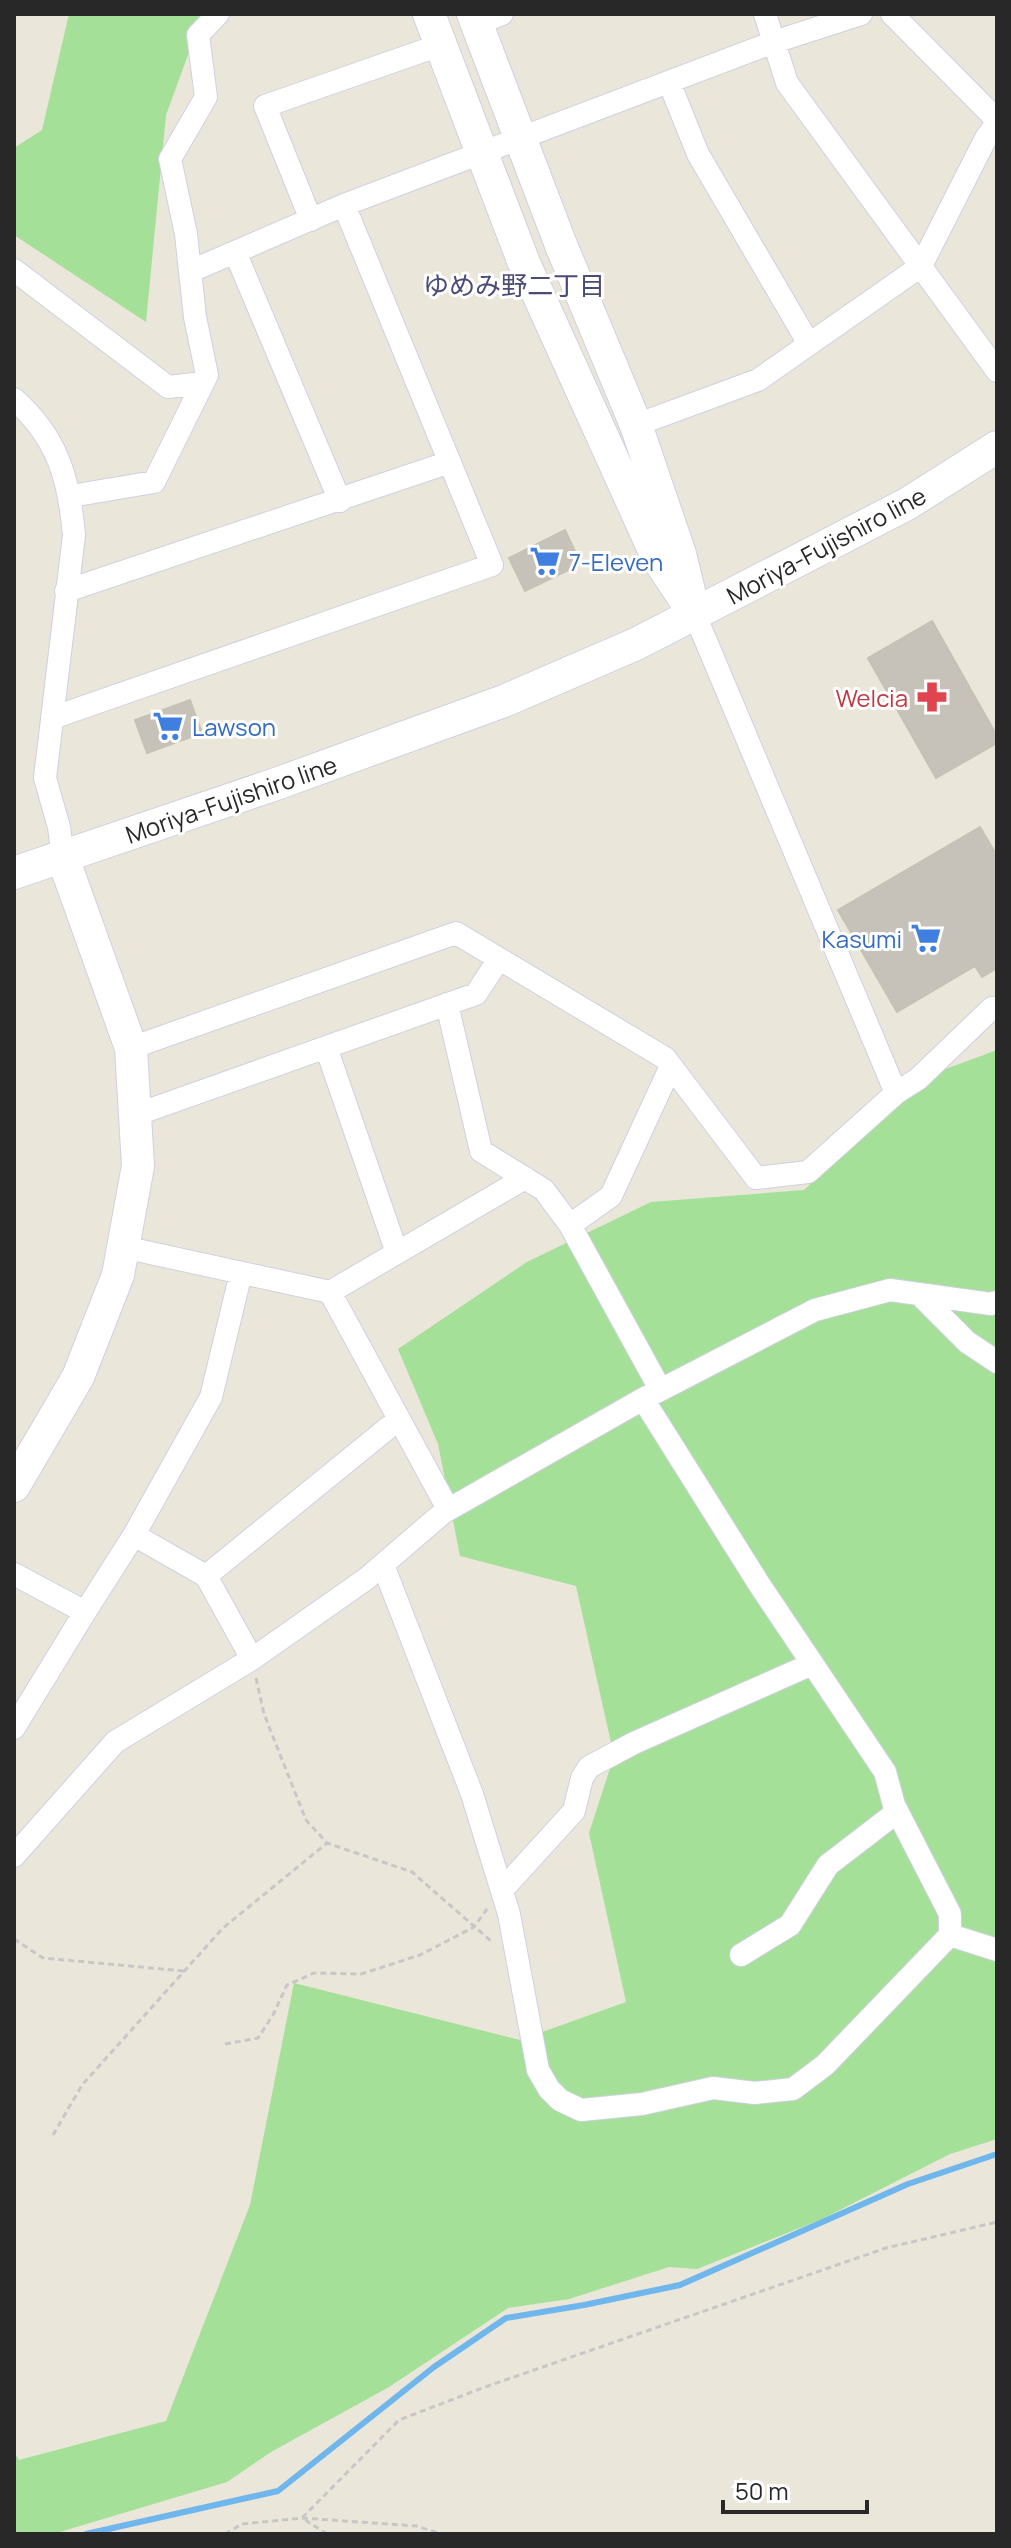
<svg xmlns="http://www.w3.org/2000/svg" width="1011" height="2548" font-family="Manrope,'Noto Sans JP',sans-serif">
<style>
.green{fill:#a4e097}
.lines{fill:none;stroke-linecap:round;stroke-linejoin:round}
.stream{stroke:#6eb6eb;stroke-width:6}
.building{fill:#c6c2ba;stroke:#c5c2b4;stroke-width:2}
.street-casing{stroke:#cfd0e1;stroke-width:24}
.secondary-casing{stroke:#cfd0e1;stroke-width:34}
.path{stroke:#c7c7c7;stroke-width:3;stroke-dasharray:6 4;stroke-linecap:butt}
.street{stroke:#fff;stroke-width:22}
.secondary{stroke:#fff;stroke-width:32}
.labels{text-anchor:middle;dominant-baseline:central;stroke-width:6;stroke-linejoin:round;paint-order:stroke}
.street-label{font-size:24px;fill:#282828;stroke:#fff}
.shop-label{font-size:24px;fill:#366cbe;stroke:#fff;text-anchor:start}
.health-label{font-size:24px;fill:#be3a42;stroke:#fff;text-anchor:end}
.neighbourhood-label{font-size:26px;fill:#4a4b77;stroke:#fff}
</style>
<rect width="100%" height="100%" fill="#eae6da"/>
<path class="green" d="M 69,14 L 203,14 L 166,115 L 146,322 L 14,235 L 14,148 L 42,130 Z
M 997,1050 L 997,2139 L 950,2154 L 822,2219 L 697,2269 L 669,2267 L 569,2299 L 508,2308 L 389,2387 L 271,2452 L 227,2482 L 53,2534 L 14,2534 L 14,2452 L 19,2460 L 166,2421 L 250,2205 L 294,1983 L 520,2040 L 626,2002 L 589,1833 L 614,1756 L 576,1586 L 460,1556 L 438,1444 L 398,1349 L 527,1262 L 651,1202 L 804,1190 L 924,1077 Z"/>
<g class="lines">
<path class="stream" d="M 86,2534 L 278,2491 L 434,2367 L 506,2318 L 584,2305 L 680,2285 L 908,2184 L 997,2154"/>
</g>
<path class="building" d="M 565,530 L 581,564 L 525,591 L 509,558 Z
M 932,621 L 997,736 L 997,743 L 936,778 L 868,658 Z
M 190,700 L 202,733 L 147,753 L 135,720 Z
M 980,827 L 997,856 L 997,968 L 982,977 L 975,966 L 897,1012 L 838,910 Z"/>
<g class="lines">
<g class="street-casing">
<path id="street" d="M 765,14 L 787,83 L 997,371
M 892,14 L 997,120
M 477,24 L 502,14
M 669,82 L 698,154 L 809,344
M 311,220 L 265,106 L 440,45
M 235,252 L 340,501
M 14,270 L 168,387 L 203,383
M 191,271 L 344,205 L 774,42 L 861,14
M 14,399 C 58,438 69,479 74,535 L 45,778 L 59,827 L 63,858
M 636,425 L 758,380 L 921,266 L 986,138 L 997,123
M 71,496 L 154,482 L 207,375 L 195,317 L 186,234 L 170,159 L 206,97 L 198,35 L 218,14
M 66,591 L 450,462
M 695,615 L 896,1093
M 52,718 L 492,565 L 344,205
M 447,1004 L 481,1151 L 544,1190 L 570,1225 L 660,1389
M 326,1047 L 397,1253
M 131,1048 L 456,933 L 665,1058 L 756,1178 L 808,1172 L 896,1093 L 918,1079 L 992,1008 L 997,1008
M 135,1115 L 476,994 L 499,959
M 570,1225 L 611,1196 L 671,1066
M 123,1247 L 330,1292 L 525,1178
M 330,1292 L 448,1509
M 920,1295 L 967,1342 L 997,1362
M 134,1535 L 211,1397 L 241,1273
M 383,1565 L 472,1794 L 509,1914 L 538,2070 L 549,2089 L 560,2100 L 581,2110 L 642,2104 L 713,2088 L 755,2093 L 793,2089 L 825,2065 L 950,1935 L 950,1914 L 894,1805 L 885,1772 L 759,1584 L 643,1399
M 14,1574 L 85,1612 L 134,1535 L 206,1576 L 252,1659
M 206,1576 L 399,1419
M 14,1728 L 85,1612
M 14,1856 L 115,1742 L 252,1659 L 366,1579 L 444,1512 L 643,1399 L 815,1310 L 890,1290 L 991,1304 L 997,1302
M 502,1890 L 574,1811 L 582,1778 L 589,1767 L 634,1743 L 812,1664
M 950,1935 L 997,1950
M 741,1955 L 790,1925 L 828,1865 L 897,1812"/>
</g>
<g class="secondary-casing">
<path id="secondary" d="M 429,14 L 524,263 L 658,559 L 695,615
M 473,14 L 561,245 L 636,425 L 680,554 L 689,591
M 14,873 L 276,784 L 504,701 L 636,644 L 907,504 L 997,447
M 14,1486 L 78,1377 L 118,1275 L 138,1166 L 131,1048 L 63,858"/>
</g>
<path class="path" d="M 256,1678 L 264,1714 L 306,1820 L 327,1843 L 412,1872 L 491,1941
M 14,1939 L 43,1958 L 184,1971
M 225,2044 L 258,2038 L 273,2015 L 287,1985 L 314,1973 L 361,1974 L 420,1955 L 474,1927 L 487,1909
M 53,2135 L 82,2085 L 223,1928 L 327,1843
M 225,2534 L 242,2524 L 302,2518 L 416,2526 L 442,2534
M 327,2534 L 302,2518 L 399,2420 L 485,2387 L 886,2248 L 997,2222"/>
<use href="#street" class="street"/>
<use href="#secondary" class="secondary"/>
</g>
<defs>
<g id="supermarket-bare" transform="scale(2.4)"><path d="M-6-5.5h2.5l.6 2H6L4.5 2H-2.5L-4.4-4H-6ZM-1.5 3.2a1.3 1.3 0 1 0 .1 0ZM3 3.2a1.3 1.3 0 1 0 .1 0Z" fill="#3f7fe0" stroke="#fff" stroke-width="2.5" paint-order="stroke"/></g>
<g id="pharmacy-bare" transform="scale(2.4)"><path d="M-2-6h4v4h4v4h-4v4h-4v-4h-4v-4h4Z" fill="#e0444e" stroke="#fff" stroke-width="2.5" paint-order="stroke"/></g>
</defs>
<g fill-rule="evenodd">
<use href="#supermarket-bare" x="545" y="561"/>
<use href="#pharmacy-bare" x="932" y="697"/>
<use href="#supermarket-bare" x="168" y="726"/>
<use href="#supermarket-bare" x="926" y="938"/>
</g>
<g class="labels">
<g class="street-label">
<text transform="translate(826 545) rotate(-28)">Moriya-Fujishiro line</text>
<text transform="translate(231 799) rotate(-19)">Moriya-Fujishiro line</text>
</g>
<g class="shop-label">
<text x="569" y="561">7-Eleven</text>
<text x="192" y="726">Lawson</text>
<text x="902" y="938" text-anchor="end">Kasumi</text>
</g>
<g class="health-label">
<text x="908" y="697">Welcia</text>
</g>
<g class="neighbourhood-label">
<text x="514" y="285">ゆめみ野二丁目</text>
</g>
</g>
<rect width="1011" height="2548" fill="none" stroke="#282828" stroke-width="32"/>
<path d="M723 2500v12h144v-12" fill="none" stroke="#282828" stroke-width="4"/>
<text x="735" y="2500" font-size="24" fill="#282828" stroke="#ffffff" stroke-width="6" paint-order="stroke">50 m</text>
</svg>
